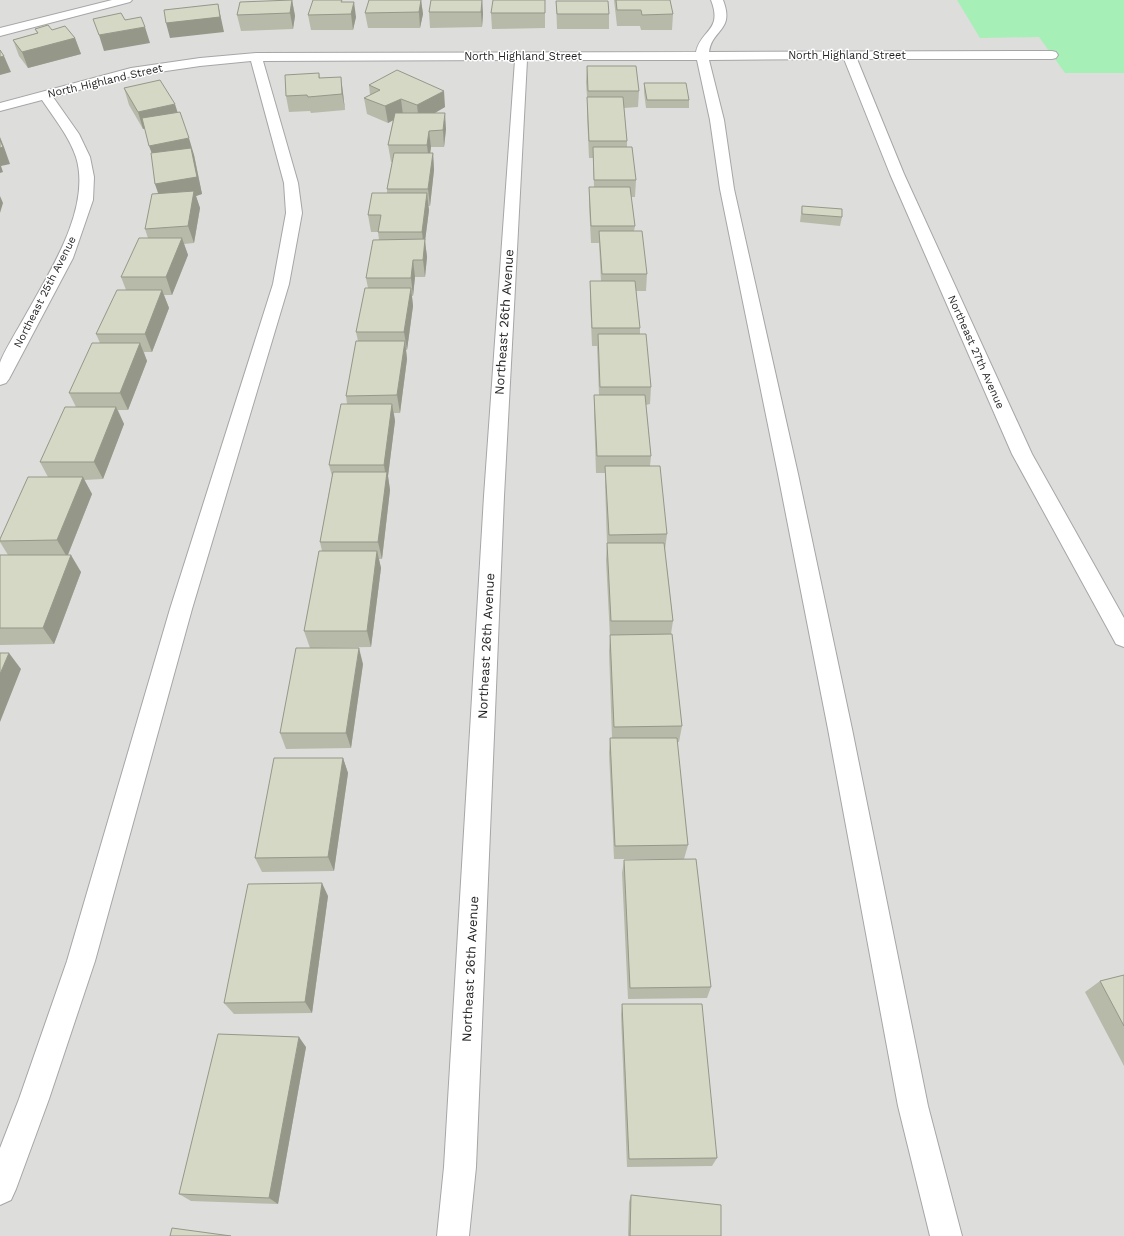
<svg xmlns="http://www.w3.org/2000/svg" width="1124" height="1236" font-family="'Work Sans',sans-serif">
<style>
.residential{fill:#dddddc}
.grass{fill:#a6efb6}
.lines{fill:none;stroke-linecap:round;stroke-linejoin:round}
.minor-casing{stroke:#a6a6a6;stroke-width:2}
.minor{fill:#fff;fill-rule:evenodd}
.wall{fill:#b7baa9}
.shaded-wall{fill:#959789}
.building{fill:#d5d8c4;stroke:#959789}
.labels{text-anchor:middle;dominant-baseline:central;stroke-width:3;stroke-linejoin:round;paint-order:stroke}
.far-street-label{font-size:11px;fill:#1f1f1f;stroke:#fff}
.street-label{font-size:13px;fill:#1f1f1f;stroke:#fff}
</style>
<rect width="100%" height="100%" fill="#ecf1e4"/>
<path class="residential" d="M 0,0 L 1124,0 L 1124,1236 L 0,1236 Z"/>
<path class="grass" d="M 957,0 L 1124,0 L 1124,73 L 1065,73 L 1039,37 L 980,38 Z"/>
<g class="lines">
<g class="minor-casing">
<path id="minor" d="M 112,0 L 132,0 L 130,2 L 0,36 L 0,28 Z
M 711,0 L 723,0 C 735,31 712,29 709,52 L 1052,51 L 1056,52 L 1058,55 L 1056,58 L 1052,59 L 857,59 L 904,174 L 1032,454 L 1124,618 L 1124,647 L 1116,644 L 1012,454 L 890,174 L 844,59 L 709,60 L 724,120 L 734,189 L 798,474 L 852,729 L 928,1106 L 962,1236 L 930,1236 L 898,1106 L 828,729 L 778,474 L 720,189 L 710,120 L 697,60 L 527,60 L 504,496 L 476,1167 L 469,1236 L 437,1236 L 444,1167 L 484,496 L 515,60 L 263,61 L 298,183 L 302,213 L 289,284 L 192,609 L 95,961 L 49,1099 L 16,1189 L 11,1200 L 0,1205 L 0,1148 L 19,1099 L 67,961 L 170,609 L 273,284 L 286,213 L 284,183 L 251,61 L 200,66 L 132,76 L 53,97 L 79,134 L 90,157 L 94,177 L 93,200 L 73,258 L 9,379 L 6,383 L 0,385 C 0,378 0,370 0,363 C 2,355 19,327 24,318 C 48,274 92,209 76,157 C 69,136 54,118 42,100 L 0,111 L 0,103 L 131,68 L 200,58 L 256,53 L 696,52 C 701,29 723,31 711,0 Z"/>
</g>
<use href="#minor" class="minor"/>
</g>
<path class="wall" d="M 292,0 L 295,16 L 293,29 L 241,31 L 237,15 Z
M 421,0 L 423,14 L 420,28 L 368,28 L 365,13 Z
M 482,0 L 483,14 L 482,27 L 430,28 L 429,12 Z
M 545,0 L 545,28 L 492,29 L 491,13 Z
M 614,0 L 670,0 L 673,14 L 672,30 L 641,30 L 640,26 L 617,26 Z
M 556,1 L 609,14 L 609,29 L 557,29 Z
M 344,2 L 356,17 L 353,30 L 311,30 L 308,15 Z
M 35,29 L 52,30 L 75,38 L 81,54 L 28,68 L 19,56 L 13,40 L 37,33 Z
M 587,66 L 639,91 L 638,107 L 624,108 L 627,141 L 627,147 L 636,180 L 635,197 L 631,197 L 635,226 L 634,231 L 647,274 L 646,291 L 636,291 L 640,328 L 640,334 L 651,387 L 650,404 L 646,405 L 651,456 L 650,466 L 667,534 L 665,550 L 673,621 L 671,634 L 682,726 L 679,742 L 677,742 L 688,845 L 684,859 L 614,859 L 609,753 L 610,738 L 612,738 L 609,651 L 610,637 L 606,560 L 607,543 L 605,483 L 605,473 L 596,473 L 594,413 L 594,395 L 599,395 L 597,346 L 592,346 L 590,298 L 590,281 L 601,281 L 599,243 L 591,243 L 589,204 L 589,187 L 594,187 L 593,158 L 589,158 L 587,114 L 587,97 L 586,82 Z
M 319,73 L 320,78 L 343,93 L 345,110 L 311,113 L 310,111 L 289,112 L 286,96 Z
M 644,83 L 689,100 L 689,108 L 646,108 L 644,92 Z
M 369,85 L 445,107 L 435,113 L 446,129 L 444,147 L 431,147 L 430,153 L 433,153 L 434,170 L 430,206 L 428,206 L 429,210 L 425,241 L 427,257 L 425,277 L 415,277 L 413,296 L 412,296 L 413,306 L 407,350 L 406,350 L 407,359 L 400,413 L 394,413 L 395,421 L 388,476 L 390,490 L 382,559 L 379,559 L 381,568 L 371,647 L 310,648 L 304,631 L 322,551 L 320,542 L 332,476 L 329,465 L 347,404 L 346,396 L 358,341 L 356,332 L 368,288 L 366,278 L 379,240 L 378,232 L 371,232 L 368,215 L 387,193 L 387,189 L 392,162 L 391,162 L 388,145 L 393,120 L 388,123 L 367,114 L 364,98 L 370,95 Z
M 124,88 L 177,112 L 194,155 L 202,194 L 196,196 L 200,208 L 194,243 L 184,244 L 188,255 L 172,295 L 164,295 L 169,308 L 152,352 L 144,352 L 147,361 L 128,410 L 118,410 L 124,424 L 103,479 L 84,480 L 92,494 L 68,555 L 81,572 L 54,644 L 0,645 L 0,555 L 8,555 L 0,542 L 0,539 L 48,477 L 40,462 L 76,407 L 69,393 L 100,343 L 96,334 L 126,290 L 121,277 L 148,238 L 145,229 L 158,193 L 155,184 L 152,153 L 145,128 L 143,129 L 129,105 Z
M 802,206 L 842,217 L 840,226 L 800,222 Z
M 363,664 L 351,748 L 286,749 L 280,733 Z
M 343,758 L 348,773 L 334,871 L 262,872 L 255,858 Z
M 624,860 L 711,987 L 707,998 L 628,999 L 622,873 Z
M 328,896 L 312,1013 L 234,1014 L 224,1003 Z
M 1124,975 L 1124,1066 L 1085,992 L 1100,981 Z
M 622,1004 L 717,1158 L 712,1166 L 627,1167 L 621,1015 Z
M 306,1047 L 278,1204 L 191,1201 L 179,1194 Z
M 631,1195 L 721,1236 L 628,1236 L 629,1202 Z"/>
<path class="shaded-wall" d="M 292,0 L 295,16 L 293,29 L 290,13 Z
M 421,0 L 423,14 L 420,28 L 419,12 Z
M 482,0 L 483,14 L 482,27 L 481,12 Z
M 354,2 L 356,17 L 353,30 L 351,14 Z
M 218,4 L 224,32 L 170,38 L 166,23 Z
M 145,27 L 150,43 L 104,51 L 99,35 Z
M 75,38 L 81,54 L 28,68 L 22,52 Z
M 4,56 L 11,72 L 0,75 L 0,57 Z
M 341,77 L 343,93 L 345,110 L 342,94 Z
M 444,91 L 445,107 L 419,122 L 417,105 Z
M 401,99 L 403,115 L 388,123 L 385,106 Z
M 175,104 L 180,120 L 143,129 L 138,112 Z
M 445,113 L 446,129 L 444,147 L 443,130 Z
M 429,131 L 431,147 L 429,162 L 427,145 Z
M 0,137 L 4,147 L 10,164 L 1,166 L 3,172 L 0,173 Z
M 189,138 L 194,155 L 202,194 L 196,196 L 200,208 L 194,243 L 188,226 L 161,201 L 155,184 L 155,162 L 149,146 Z
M 433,153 L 434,170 L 430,206 L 428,189 Z
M 427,193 L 429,210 L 425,241 L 427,257 L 425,277 L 423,260 L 424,249 L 422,232 Z
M 0,196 L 3,203 L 0,213 Z
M 182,238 L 188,255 L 172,295 L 166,277 Z
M 413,260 L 415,277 L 413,296 L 411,278 Z
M 411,288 L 413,306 L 407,350 L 404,332 Z
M 162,290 L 169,308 L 152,352 L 145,334 Z
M 405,341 L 407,359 L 400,413 L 397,395 Z
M 140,343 L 147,361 L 128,410 L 120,393 Z
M 392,404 L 395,421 L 388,476 L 390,490 L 382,559 L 378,542 L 386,478 L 384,465 Z
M 116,407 L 124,424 L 103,479 L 94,462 Z
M 83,477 L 92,494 L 67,557 L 57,540 Z
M 377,551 L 381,568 L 371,647 L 367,631 Z
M 71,555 L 81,572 L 54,644 L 43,628 Z
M 359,648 L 363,664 L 351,748 L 346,733 Z
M 9,653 L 21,669 L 0,722 L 0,674 Z
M 343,758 L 348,773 L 334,871 L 328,857 Z
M 322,883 L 328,896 L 312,1013 L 305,1002 Z
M 299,1037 L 306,1047 L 278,1204 L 269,1198 Z"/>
<path class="building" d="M 292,0 L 290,13 L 237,15 L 240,2 Z
M 313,0 L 342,0 L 341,2 L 354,2 L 351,14 L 308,15 Z
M 369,0 L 421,0 L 419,12 L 365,13 Z
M 431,0 L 482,0 L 481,12 L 429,12 Z
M 493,0 L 545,0 L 545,13 L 491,13 Z
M 616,0 L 670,0 L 673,14 L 642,15 L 641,10 L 617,10 Z
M 556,1 L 608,1 L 609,14 L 557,14 Z
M 218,4 L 220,17 L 166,23 L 164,10 Z
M 121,13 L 125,20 L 141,17 L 145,27 L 99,35 L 93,19 Z
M 48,25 L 52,30 L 65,26 L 75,38 L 22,52 L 13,40 L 38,33 L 35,29 Z
M 0,50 L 4,56 L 0,57 Z
M 587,66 L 636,66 L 639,91 L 588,91 Z
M 397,70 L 444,91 L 417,105 L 401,99 L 385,106 L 364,98 L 380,90 L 369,85 Z
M 319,73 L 319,78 L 341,77 L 342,94 L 308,97 L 307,95 L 286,96 L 285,75 Z
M 160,80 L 175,104 L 138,112 L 124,88 Z
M 644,83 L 686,83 L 689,100 L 647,100 Z
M 587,97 L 623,97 L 627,141 L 589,141 Z
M 180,112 L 189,138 L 149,146 L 142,118 Z
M 395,113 L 445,113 L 443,130 L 429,131 L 427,145 L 388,145 Z
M 0,140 L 3,147 L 0,148 Z
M 593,147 L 632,147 L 636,180 L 594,180 Z
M 191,148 L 197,177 L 155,184 L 151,153 Z
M 394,153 L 433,153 L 428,189 L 387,189 Z
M 589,187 L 630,187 L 635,226 L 591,226 Z
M 194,191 L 188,226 L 145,229 L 152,194 Z
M 372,193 L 427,193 L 422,232 L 378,232 L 381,215 L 368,215 Z
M 802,206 L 842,209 L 842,217 L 802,214 Z
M 599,231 L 642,231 L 647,274 L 602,274 Z
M 139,238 L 182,238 L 166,277 L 121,277 Z
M 425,239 L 423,260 L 413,260 L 411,278 L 366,278 L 373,240 Z
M 590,281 L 635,281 L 640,328 L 592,328 Z
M 365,288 L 411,288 L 404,332 L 356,332 Z
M 117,290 L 162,290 L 145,334 L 96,334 Z
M 598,334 L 646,334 L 651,387 L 600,387 Z
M 356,341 L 405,341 L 397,395 L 346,396 Z
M 92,343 L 140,343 L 120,393 L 69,393 Z
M 594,395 L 645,395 L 651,456 L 597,456 Z
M 341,404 L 392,404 L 384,465 L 329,465 Z
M 65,407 L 116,407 L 94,462 L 40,462 Z
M 605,466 L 660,466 L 667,534 L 609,535 Z
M 333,472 L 387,472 L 378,542 L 320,542 Z
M 28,477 L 83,477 L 57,540 L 0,541 L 0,539 Z
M 607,543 L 664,543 L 673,621 L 611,621 Z
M 319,551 L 377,551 L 367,631 L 304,631 Z
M 0,555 L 71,555 L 43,628 L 0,628 Z
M 672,634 L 682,726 L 614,727 L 610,635 Z
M 296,648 L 359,648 L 346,733 L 280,733 Z
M 0,653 L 9,653 L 0,674 Z
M 610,738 L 677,738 L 688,845 L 615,846 Z
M 274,758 L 343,758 L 328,857 L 255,858 Z
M 696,859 L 711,987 L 630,988 L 624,860 Z
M 322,883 L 305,1002 L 224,1003 L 248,884 Z
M 1124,975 L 1124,1026 L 1100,981 Z
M 622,1004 L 702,1004 L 717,1158 L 629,1159 Z
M 218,1034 L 299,1037 L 269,1198 L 179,1194 Z
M 631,1195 L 721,1205 L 721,1236 L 630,1236 Z
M 172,1228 L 231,1236 L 170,1236 Z"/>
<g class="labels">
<g class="far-street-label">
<text x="847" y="55">North Highland Street</text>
<text x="523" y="56">North Highland Street</text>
<text transform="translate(105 81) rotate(-13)">North Highland Street</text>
<text transform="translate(45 292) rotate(-63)">Northeast 25th Avenue</text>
<text transform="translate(976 352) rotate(66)">Northeast 27th Avenue</text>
</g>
<g class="street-label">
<text transform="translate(504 322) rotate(-86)">Northeast 26th Avenue</text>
<text transform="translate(486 646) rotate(-87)">Northeast 26th Avenue</text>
<text transform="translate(470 969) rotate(-87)">Northeast 26th Avenue</text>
</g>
</g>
</svg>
